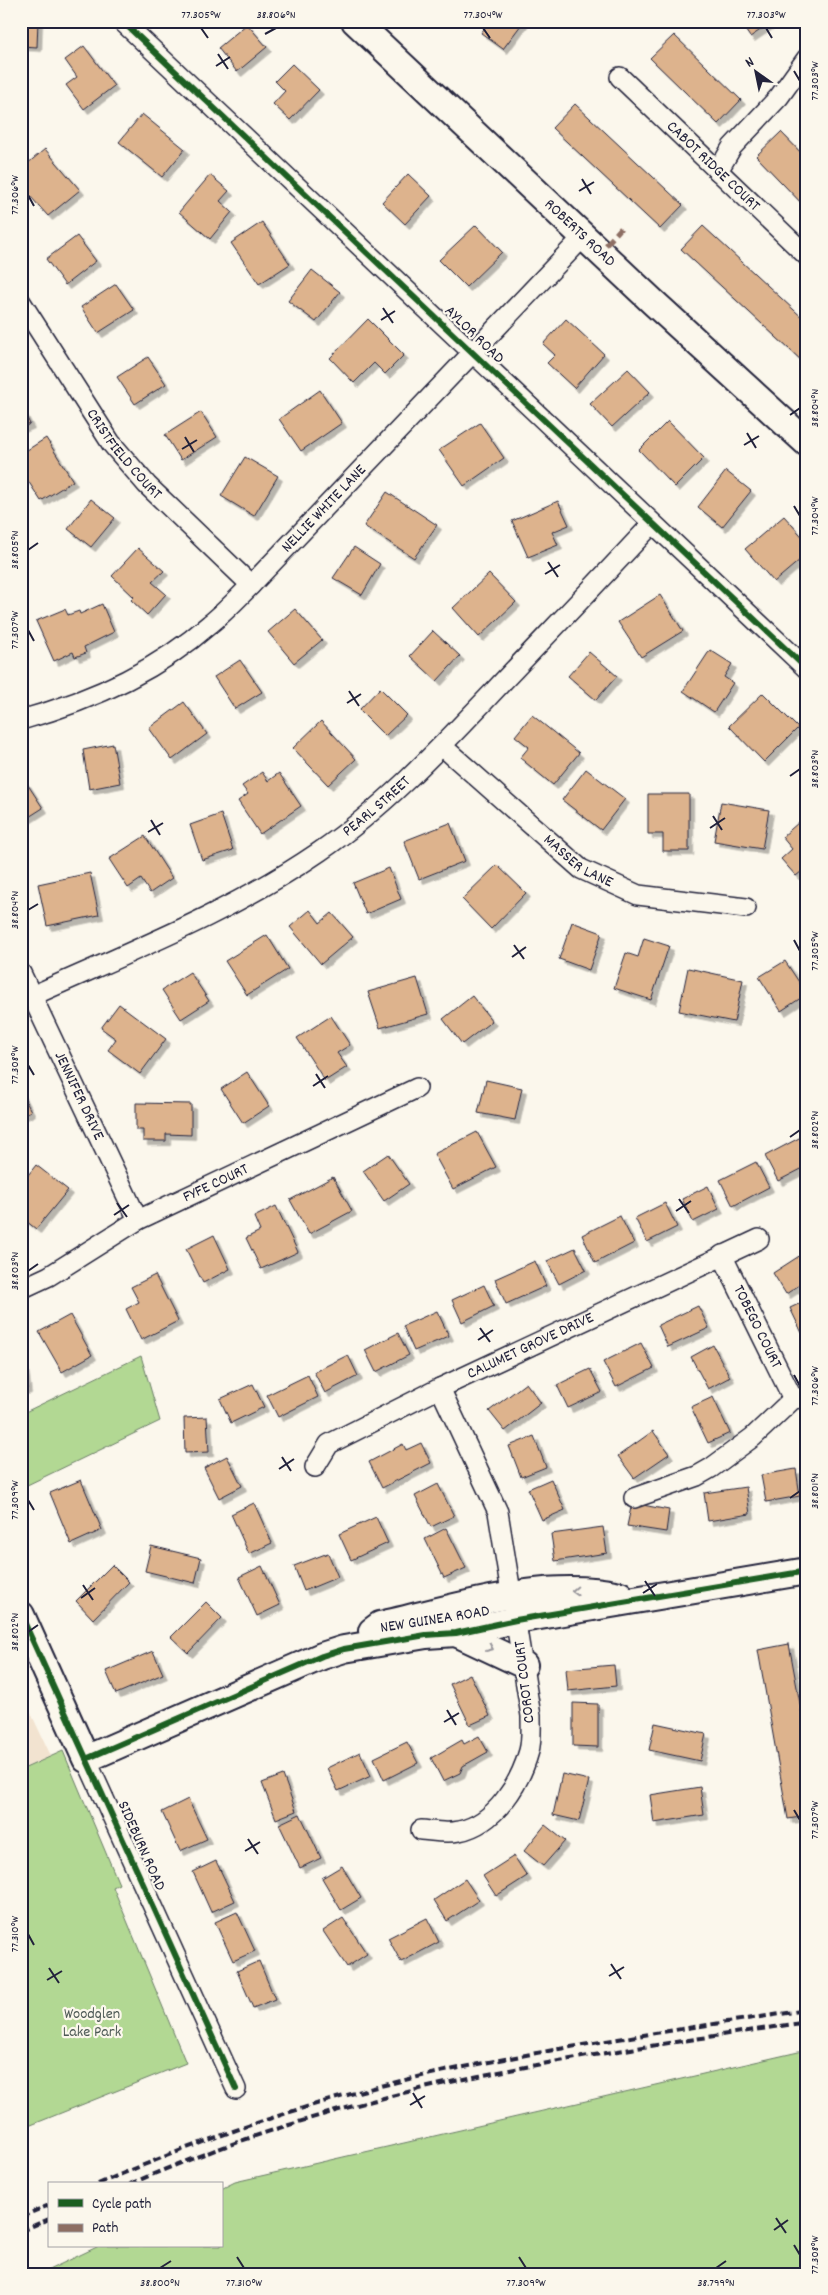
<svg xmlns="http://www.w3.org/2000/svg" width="828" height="2295" font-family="Dekko,sans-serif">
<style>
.built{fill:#f2e3d0}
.green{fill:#b2d893;stroke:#6a7d67}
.building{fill:#ddb38d;stroke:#22223b;filter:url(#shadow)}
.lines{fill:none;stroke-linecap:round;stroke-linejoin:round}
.street-casing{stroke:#22223b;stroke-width:22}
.secondary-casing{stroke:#22223b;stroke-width:30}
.street{stroke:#fbf7ec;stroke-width:19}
.secondary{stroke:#fbf7ec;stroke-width:26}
.rail{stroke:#22223b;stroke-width:4;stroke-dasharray:8 4;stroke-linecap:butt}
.quiet{stroke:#8d6e63;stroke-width:5;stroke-dasharray:10 5;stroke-linecap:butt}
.cycleway-casing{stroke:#fbf7ec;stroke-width:9}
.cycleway{stroke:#1b5e20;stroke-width:6}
.oneway{stroke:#99979c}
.ticks{fill:none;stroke:#22223b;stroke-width:2}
.labels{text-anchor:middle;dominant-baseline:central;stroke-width:4.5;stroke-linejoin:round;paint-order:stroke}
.street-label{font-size:16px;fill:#22223b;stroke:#fbf7ec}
.park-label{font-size:16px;fill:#4d5955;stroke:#fbf7ec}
.neatline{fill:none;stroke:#22223b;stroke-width:2}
.ticks-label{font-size:12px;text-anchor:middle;fill:#22223b}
</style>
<defs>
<filter id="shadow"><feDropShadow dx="4.5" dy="4.5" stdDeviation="0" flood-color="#0004"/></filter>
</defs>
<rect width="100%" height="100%" fill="#fbf7ec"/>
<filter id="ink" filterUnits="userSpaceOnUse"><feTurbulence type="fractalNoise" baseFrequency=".02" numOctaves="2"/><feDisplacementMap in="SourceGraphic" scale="10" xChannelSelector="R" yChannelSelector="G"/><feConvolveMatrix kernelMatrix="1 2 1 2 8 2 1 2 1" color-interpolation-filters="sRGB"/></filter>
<g filter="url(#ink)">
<path class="built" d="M 21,1692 L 51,1756 L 21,1770 Z"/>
<path class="green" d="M 141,1356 L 160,1421 L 21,1488 L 21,1414 Z
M 63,1751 L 119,1884 L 113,1887 L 186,2063 L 21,2129 L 21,1770 Z
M 807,2050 L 807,2274 L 40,2274 L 99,2246 L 221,2246 L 221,2189 L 235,2182 Z"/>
<path class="building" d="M 21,21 L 38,21 L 37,47 L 21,46 Z
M 481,21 L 524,21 L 503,49 L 481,33 L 487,25 Z
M 739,21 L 774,21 L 750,37 Z
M 247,24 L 267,47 L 237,72 L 218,48 Z
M 674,35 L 741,100 L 718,124 L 650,58 Z
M 84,46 L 114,86 L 84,109 L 66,85 L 77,77 L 65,60 Z
M 292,64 L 319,90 L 290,120 L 273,104 L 285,91 L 275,81 Z
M 575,104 L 683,205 L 660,229 L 552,128 Z
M 142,114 L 185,149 L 162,177 L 119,142 Z
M 781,132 L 807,159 L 807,209 L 756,156 Z
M 45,149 L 80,190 L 48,216 L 21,186 L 21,169 Z
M 408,174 L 431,196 L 405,224 L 382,202 Z
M 210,175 L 229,191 L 220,201 L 232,212 L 210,239 L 179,212 Z
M 262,222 L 290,264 L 259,284 L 231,243 Z
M 476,225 L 502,252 L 466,287 L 439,260 Z
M 703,226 L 807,322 L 807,358 L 803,362 L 681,249 Z
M 77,236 L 96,261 L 65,285 L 46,259 Z
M 312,270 L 340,292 L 316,322 L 288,301 Z
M 116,284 L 134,310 L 98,333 L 81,307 Z
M 368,319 L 404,355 L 385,374 L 374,363 L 354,383 L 330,358 Z
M 566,319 L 604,354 L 574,388 L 547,363 L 555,355 L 543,344 Z
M 148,357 L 166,384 L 135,404 L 117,377 Z
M 628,369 L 650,392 L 612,427 L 590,404 Z
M 320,390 L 342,423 L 301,451 L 279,419 Z
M 21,407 L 30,424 L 21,428 Z
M 201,412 L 217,437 L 181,460 L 165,435 Z
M 668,421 L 704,458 L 675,487 L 639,450 Z
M 480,423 L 504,458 L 464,486 L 439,450 Z
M 46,438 L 73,481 L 41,501 L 21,470 L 21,454 Z
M 245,457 L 278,476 L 254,516 L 221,496 Z
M 726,471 L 751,491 L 722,527 L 698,507 Z
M 387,492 L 437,525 L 414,558 L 364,526 Z
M 91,499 L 115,518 L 91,547 L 68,529 Z
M 558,501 L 569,525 L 552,532 L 558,545 L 528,557 L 512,521 Z
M 784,516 L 807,542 L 807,554 L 774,582 L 745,549 Z
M 354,547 L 380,564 L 362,595 L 333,578 Z
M 138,548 L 164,571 L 152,582 L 166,594 L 147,615 L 131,600 L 134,597 L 112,576 Z
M 489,574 L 516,602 L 479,637 L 453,608 Z
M 660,595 L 683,631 L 641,657 L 618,622 Z
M 102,604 L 114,632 L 84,647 L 86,653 L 75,657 L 73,652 L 54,661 L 36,621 L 65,609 L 68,615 L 79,611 L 80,614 Z
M 295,609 L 322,640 L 294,663 L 268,632 Z
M 433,631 L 460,656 L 437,681 L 410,656 Z
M 710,650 L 732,664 L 724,677 L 733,683 L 714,712 L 683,691 Z
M 589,652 L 617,676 L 596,700 L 568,676 Z
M 240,660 L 262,692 L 235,709 L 214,677 Z
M 380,688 L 407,715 L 385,736 L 359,710 Z
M 763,693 L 798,728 L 764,762 L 729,726 Z
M 184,702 L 207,734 L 172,760 L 149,728 Z
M 532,715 L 579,753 L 553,785 L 520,758 L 529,747 L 515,736 Z
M 321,721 L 356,759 L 328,785 L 293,748 Z
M 113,744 L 120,783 L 89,789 L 83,750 Z
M 586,769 L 625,799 L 601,830 L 562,800 Z
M 262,772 L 268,781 L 279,773 L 301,806 L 260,834 L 238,801 L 248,794 L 242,786 Z
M 26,782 L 43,808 L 21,822 L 21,785 Z
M 648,794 L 689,794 L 689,851 L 663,851 L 663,834 L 648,834 Z
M 721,802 L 769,810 L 762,849 L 714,841 Z
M 221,814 L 233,850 L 202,860 L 190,825 Z
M 807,815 L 807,867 L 796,876 L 781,859 L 792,849 L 782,837 Z
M 450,823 L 465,861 L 419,879 L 404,841 Z
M 145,836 L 172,878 L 150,893 L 141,879 L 128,888 L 109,859 Z
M 497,865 L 526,893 L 491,929 L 462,899 Z
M 389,868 L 401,899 L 366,914 L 353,883 Z
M 90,873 L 99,915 L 47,926 L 38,884 Z
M 310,910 L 320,923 L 332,913 L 353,937 L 321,964 L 290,927 Z
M 572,922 L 602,933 L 589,970 L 559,959 Z
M 267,935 L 288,969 L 247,995 L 225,961 Z
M 644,938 L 669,946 L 651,1000 L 614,988 L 626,953 L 638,957 Z
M 785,961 L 807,994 L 781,1011 L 759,977 Z
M 688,968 L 743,980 L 734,1022 L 679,1011 Z
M 190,972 L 209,1001 L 181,1019 L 162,990 Z
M 417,978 L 428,1014 L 380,1028 L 368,992 Z
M 472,996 L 492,1021 L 462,1044 L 443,1019 Z
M 119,1004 L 166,1039 L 140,1074 L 108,1050 L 116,1039 L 101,1028 Z
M 331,1016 L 350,1045 L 337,1053 L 347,1067 L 325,1081 L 297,1038 Z
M 247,1072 L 269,1106 L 243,1123 L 221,1089 Z
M 486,1080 L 522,1088 L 515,1120 L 478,1113 Z
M 21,1092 L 31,1111 L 21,1116 Z
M 136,1103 L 191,1104 L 191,1135 L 166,1134 L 166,1141 L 143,1141 L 143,1130 L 136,1130 Z
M 477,1132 L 496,1167 L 453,1189 L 434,1154 Z
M 801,1137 L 807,1148 L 807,1166 L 778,1181 L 765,1156 Z
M 388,1154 L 409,1184 L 384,1201 L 363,1171 Z
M 756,1162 L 769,1187 L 733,1206 L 720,1180 Z
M 36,1165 L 68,1190 L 36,1229 L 21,1217 L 21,1184 Z
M 333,1177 L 352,1211 L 309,1234 L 290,1200 Z
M 708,1186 L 719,1209 L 693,1222 L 682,1199 Z
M 665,1203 L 677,1227 L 647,1242 L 635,1218 Z
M 276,1206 L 298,1252 L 261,1269 L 246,1238 L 260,1231 L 254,1217 Z
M 620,1216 L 634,1243 L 595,1263 L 582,1235 Z
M 214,1235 L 230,1269 L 203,1283 L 186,1249 Z
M 575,1248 L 586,1270 L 559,1284 L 547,1261 Z
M 807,1251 L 807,1280 L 786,1294 L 773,1273 Z
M 535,1261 L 546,1286 L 506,1304 L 495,1279 Z
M 155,1275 L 178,1321 L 141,1340 L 126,1309 L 139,1302 L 131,1287 Z
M 484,1285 L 494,1306 L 462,1322 L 452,1300 Z
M 807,1300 L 807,1330 L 802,1333 L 790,1308 Z
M 698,1306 L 709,1328 L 668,1347 L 658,1325 Z
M 437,1311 L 449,1336 L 414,1351 L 403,1326 Z
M 70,1315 L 92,1355 L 62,1372 L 39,1332 Z
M 398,1333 L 409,1355 L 376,1372 L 365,1350 Z
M 641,1343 L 654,1368 L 616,1387 L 603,1362 Z
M 713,1345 L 730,1377 L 708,1389 L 691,1357 Z
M 348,1355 L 358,1376 L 325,1393 L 314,1372 Z
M 21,1356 L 23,1356 L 27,1389 L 21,1390 Z
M 590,1369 L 602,1392 L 568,1408 L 557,1385 Z
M 308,1375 L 318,1397 L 278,1417 L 267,1395 Z
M 526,1383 L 541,1403 L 505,1431 L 489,1411 Z
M 253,1384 L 264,1407 L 231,1423 L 220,1399 Z
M 713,1397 L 730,1433 L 708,1443 L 691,1407 Z
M 207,1417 L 209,1452 L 185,1453 L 184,1418 Z
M 653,1431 L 669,1454 L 634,1478 L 618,1456 Z
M 534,1436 L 546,1467 L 521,1477 L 509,1446 Z
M 421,1443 L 431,1463 L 382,1488 L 369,1462 L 403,1444 L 406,1450 Z
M 227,1456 L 242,1486 L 219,1498 L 204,1468 Z
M 796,1469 L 800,1496 L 766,1502 L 761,1475 Z
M 551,1479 L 565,1510 L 542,1520 L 528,1489 Z
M 81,1480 L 102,1530 L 71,1544 L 50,1493 Z
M 438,1484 L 454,1516 L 431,1527 L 415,1496 Z
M 746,1487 L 750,1514 L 708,1521 L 704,1493 Z
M 254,1503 L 272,1543 L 249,1554 L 231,1514 Z
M 632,1503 L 669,1510 L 666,1532 L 627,1526 Z
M 376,1517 L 388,1543 L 351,1560 L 339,1534 Z
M 603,1527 L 607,1553 L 555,1561 L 551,1534 Z
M 446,1528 L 466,1568 L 444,1578 L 425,1539 Z
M 151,1546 L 201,1558 L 195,1583 L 145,1571 Z
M 328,1553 L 338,1577 L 304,1591 L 294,1566 Z
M 112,1565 L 129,1582 L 93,1619 L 76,1601 Z
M 262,1566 L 280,1605 L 257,1616 L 239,1577 Z
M 206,1602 L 222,1618 L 188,1653 L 171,1637 Z
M 789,1644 L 807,1742 L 807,1816 L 788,1819 L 758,1650 Z
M 153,1651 L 163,1674 L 116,1694 L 106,1671 Z
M 614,1665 L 616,1686 L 568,1691 L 566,1669 Z
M 470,1674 L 490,1716 L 470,1725 L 450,1684 Z
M 573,1703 L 598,1704 L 598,1747 L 573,1746 Z
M 655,1723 L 706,1734 L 700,1761 L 649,1750 Z
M 479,1736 L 488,1752 L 463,1766 L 460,1773 L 443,1781 L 431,1758 L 462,1740 L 464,1744 Z
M 407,1742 L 418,1763 L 384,1780 L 374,1758 Z
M 360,1752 L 371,1776 L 338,1791 L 327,1768 Z
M 562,1774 L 589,1780 L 579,1821 L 553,1815 Z
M 283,1775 L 296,1811 L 276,1819 L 262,1783 Z
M 700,1787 L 704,1815 L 654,1823 L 650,1795 Z
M 188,1799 L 207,1839 L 180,1851 L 162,1812 Z
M 300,1814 L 321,1858 L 300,1868 L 279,1824 Z
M 545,1825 L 565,1841 L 543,1866 L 524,1851 Z
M 514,1856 L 527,1876 L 496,1896 L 483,1876 Z
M 216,1861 L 235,1901 L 211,1912 L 193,1872 Z
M 342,1866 L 361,1898 L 341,1910 L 322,1878 Z
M 465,1879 L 479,1900 L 447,1921 L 434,1900 Z
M 237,1912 L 255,1951 L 233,1961 L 215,1922 Z
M 343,1918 L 367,1954 L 347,1967 L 323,1931 Z
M 427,1918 L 439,1942 L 401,1962 L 388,1938 Z
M 259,1961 L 275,1999 L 253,2008 L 237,1971 Z"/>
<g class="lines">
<g class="street-casing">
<g id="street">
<path d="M 122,21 L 807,669"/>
<path id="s1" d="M 620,77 L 807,256"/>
<path d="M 718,171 L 732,147 L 779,97 L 807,58"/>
<path id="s2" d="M 21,302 L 111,443 L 147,485 L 251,585"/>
<path id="s3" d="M 21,720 C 90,701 156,672 210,624 C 225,612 238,598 251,585 L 584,236"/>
<path id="s4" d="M 442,746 L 581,869 L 638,895 L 746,908"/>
<path id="s5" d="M 21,973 L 138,1220"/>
<path id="s6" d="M 32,996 C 129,952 230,913 319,852 C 385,807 439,749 494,691 C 547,635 600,580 652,524"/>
<path id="s7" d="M 722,1255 L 793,1399"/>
<path id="s8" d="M 21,1289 L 49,1276 L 138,1220 L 417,1088"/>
<path id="s9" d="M 315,1467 L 329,1444 L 440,1388 L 759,1239"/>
<path d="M 634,1498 L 697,1476 L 711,1468 L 753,1437 L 793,1399 L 807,1397"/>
<path d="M 86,1759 L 236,2089"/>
<path d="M 421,1830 C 433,1831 447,1834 459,1831 C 495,1824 520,1784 529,1751 C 532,1740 531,1727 531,1716 L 498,1512 L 440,1388"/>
</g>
</g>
<g class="secondary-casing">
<g id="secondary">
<path id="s10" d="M 355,21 L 653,302 L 807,443"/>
<path d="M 21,1615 L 86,1759 L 322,1656 L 344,1649 L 426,1635 L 456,1633 L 516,1620 L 807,1571"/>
<path d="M 372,1631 L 380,1625 C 457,1608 541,1578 620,1595"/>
<path d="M 456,1633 L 524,1665"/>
</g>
</g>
<use href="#street" class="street"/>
<use href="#secondary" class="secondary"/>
<path class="rail" d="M 98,2184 C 205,2138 318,2099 431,2074 C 555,2047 681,2029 807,2010
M 130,2184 C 241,2136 361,2100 479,2076 C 588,2054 697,2039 807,2022
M 21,2217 L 49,2205
M 21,2231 L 49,2219"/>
<path class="quiet" d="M 606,245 L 621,228"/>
<g class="cycleway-casing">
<path id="cycleway" d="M 122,21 L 807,669
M 21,1615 L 236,2089
M 86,1759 L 322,1656 L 344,1649 L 426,1635 L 456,1633 L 516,1620 L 807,1571"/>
</g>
<use href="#cycleway" class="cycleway"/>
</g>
<defs><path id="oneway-chevron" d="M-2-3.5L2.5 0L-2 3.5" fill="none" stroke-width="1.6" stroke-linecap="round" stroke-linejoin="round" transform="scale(1.25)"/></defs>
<g class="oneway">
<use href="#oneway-chevron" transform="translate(575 1591) rotate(178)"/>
<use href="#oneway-chevron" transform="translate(490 1648) rotate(24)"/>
</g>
</g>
<path class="ticks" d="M 201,28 L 208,38M 483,28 L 490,38M 766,28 L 772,38M 265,34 L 276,28M 218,54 L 228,69M 216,66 L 230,57M 794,71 L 800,81M 582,179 L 591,194M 579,191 L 594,182M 28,195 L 34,206M 383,308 L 393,323M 381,320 L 395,311M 790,415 L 800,408M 747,433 L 756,448M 185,437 L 194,452M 744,445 L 759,436M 182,449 L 197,440M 794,506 L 800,516M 28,550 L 38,543M 548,562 L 558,577M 545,574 L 560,565M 28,630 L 34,641M 349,691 L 359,706M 347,703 L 361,694M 790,776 L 800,769M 713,816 L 722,830M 151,820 L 160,835M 710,828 L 725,818M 148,832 L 163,823M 28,910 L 38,904M 794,940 L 800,951M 514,945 L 524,959M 512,957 L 526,947M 28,1065 L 34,1075M 316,1074 L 325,1088M 313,1086 L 328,1076M 790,1137 L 800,1130M 679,1199 L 689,1213M 117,1203 L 127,1217M 676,1211 L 691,1201M 114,1215 L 129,1205M 28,1271 L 38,1264M 480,1328 L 490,1342M 478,1340 L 493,1330M 794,1375 L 800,1386M 282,1457 L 291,1471M 279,1469 L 294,1459M 790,1498 L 800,1491M 28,1500 L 34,1510M 645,1581 L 655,1596M 83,1585 L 93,1600M 643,1593 L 657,1584M 81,1598 L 95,1588M 28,1632 L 38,1625M 447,1710 L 456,1725M 444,1722 L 459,1713M 794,1810 L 800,1820M 248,1839 L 258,1854M 245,1851 L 260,1842M 28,1934 L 34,1945M 611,1964 L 621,1979M 49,1968 L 59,1983M 609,1976 L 624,1967M 47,1980 L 62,1971M 413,2093 L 422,2108M 410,2105 L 425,2096M 776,2218 L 786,2233M 774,2230 L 788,2220M 794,2245 L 800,2255M 237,2257 L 244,2268M 519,2257 L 526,2268M 160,2268 L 171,2261M 716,2268 L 726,2261"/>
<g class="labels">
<g class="street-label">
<text stroke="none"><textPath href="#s1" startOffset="129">CABOT RIDGE COURT</textPath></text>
<text stroke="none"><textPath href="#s10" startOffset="309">ROBERTS ROAD</textPath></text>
<text transform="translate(474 335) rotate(44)">AYLOR ROAD</text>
<text stroke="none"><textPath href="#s2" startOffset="184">CRISTFIELD COURT</textPath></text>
<text stroke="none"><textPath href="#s3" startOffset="376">NELLIE WHITE LANE</textPath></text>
<text stroke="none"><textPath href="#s6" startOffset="395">PEARL STREET</textPath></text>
<text stroke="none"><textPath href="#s4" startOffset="179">MASSER LANE</textPath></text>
<text stroke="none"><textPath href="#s5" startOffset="136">JENNIFER DRIVE</textPath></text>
<text stroke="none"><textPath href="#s8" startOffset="222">FYFE COURT</textPath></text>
<text stroke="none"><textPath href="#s7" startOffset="80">TOBEGO COURT</textPath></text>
<text stroke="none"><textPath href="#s9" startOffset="251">CALUMET GROVE DRIVE</textPath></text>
<text transform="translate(435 1620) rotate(-9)">NEW GUINEA ROAD</text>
<text transform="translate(525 1682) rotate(-97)">COROT COURT</text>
<text transform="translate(141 1846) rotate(66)">SIDEBURN ROAD</text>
</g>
<g class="park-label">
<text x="92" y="2014">Woodglen<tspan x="92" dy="18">Lake Park</tspan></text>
</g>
</g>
<rect width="828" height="2295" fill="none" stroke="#fbf7ec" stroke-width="55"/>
<rect x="48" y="2182" width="175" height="65" fill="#fbf7ec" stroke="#a4a2a5"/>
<rect x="58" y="2199" width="25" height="8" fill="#1b5e20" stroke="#a4a2a5"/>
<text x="92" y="2208" font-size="15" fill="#22223b">Cycle path</text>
<rect x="58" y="2224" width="25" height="8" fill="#8d6e63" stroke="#a4a2a5"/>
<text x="92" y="2232" font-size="15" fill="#22223b">Path</text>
<g transform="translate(756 72) rotate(327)" stroke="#fbf7ec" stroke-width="4" paint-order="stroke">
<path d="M0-4L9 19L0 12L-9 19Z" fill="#22223b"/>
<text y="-8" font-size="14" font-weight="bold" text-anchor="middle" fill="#22223b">N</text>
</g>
<rect x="28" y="28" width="772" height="2240" class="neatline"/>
<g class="ticks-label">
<text x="201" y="18">77.305°W</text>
<text x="276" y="18">38.806°N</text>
<text x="483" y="18">77.304°W</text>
<text x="766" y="18">77.303°W</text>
<text transform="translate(814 81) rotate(-90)" y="4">77.303°W</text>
<text transform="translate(14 195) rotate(-90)" y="4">77.306°W</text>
<text transform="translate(814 408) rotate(-90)" y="4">38.804°N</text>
<text transform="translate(814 516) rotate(-90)" y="4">77.304°W</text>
<text transform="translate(14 550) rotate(-90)" y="4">38.805°N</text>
<text transform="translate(14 630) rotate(-90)" y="4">77.307°W</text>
<text transform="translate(814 769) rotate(-90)" y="4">38.803°N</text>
<text transform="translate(14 910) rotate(-90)" y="4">38.804°N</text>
<text transform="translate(814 951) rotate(-90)" y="4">77.305°W</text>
<text transform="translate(14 1065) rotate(-90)" y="4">77.308°W</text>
<text transform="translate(814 1130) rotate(-90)" y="4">38.802°N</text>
<text transform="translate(14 1271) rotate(-90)" y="4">38.803°N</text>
<text transform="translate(814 1386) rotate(-90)" y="4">77.306°W</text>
<text transform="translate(814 1491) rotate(-90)" y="4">38.801°N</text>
<text transform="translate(14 1500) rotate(-90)" y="4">77.309°W</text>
<text transform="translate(14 1632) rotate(-90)" y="4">38.802°N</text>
<text transform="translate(814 1820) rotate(-90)" y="4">77.307°W</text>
<text transform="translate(14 1934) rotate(-90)" y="4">77.310°W</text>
<text transform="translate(814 2255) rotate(-90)" y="4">77.308°W</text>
<text x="160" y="2286">38.800°N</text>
<text x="244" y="2286">77.310°W</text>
<text x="526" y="2286">77.309°W</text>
<text x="716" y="2286">38.799°N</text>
</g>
</svg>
